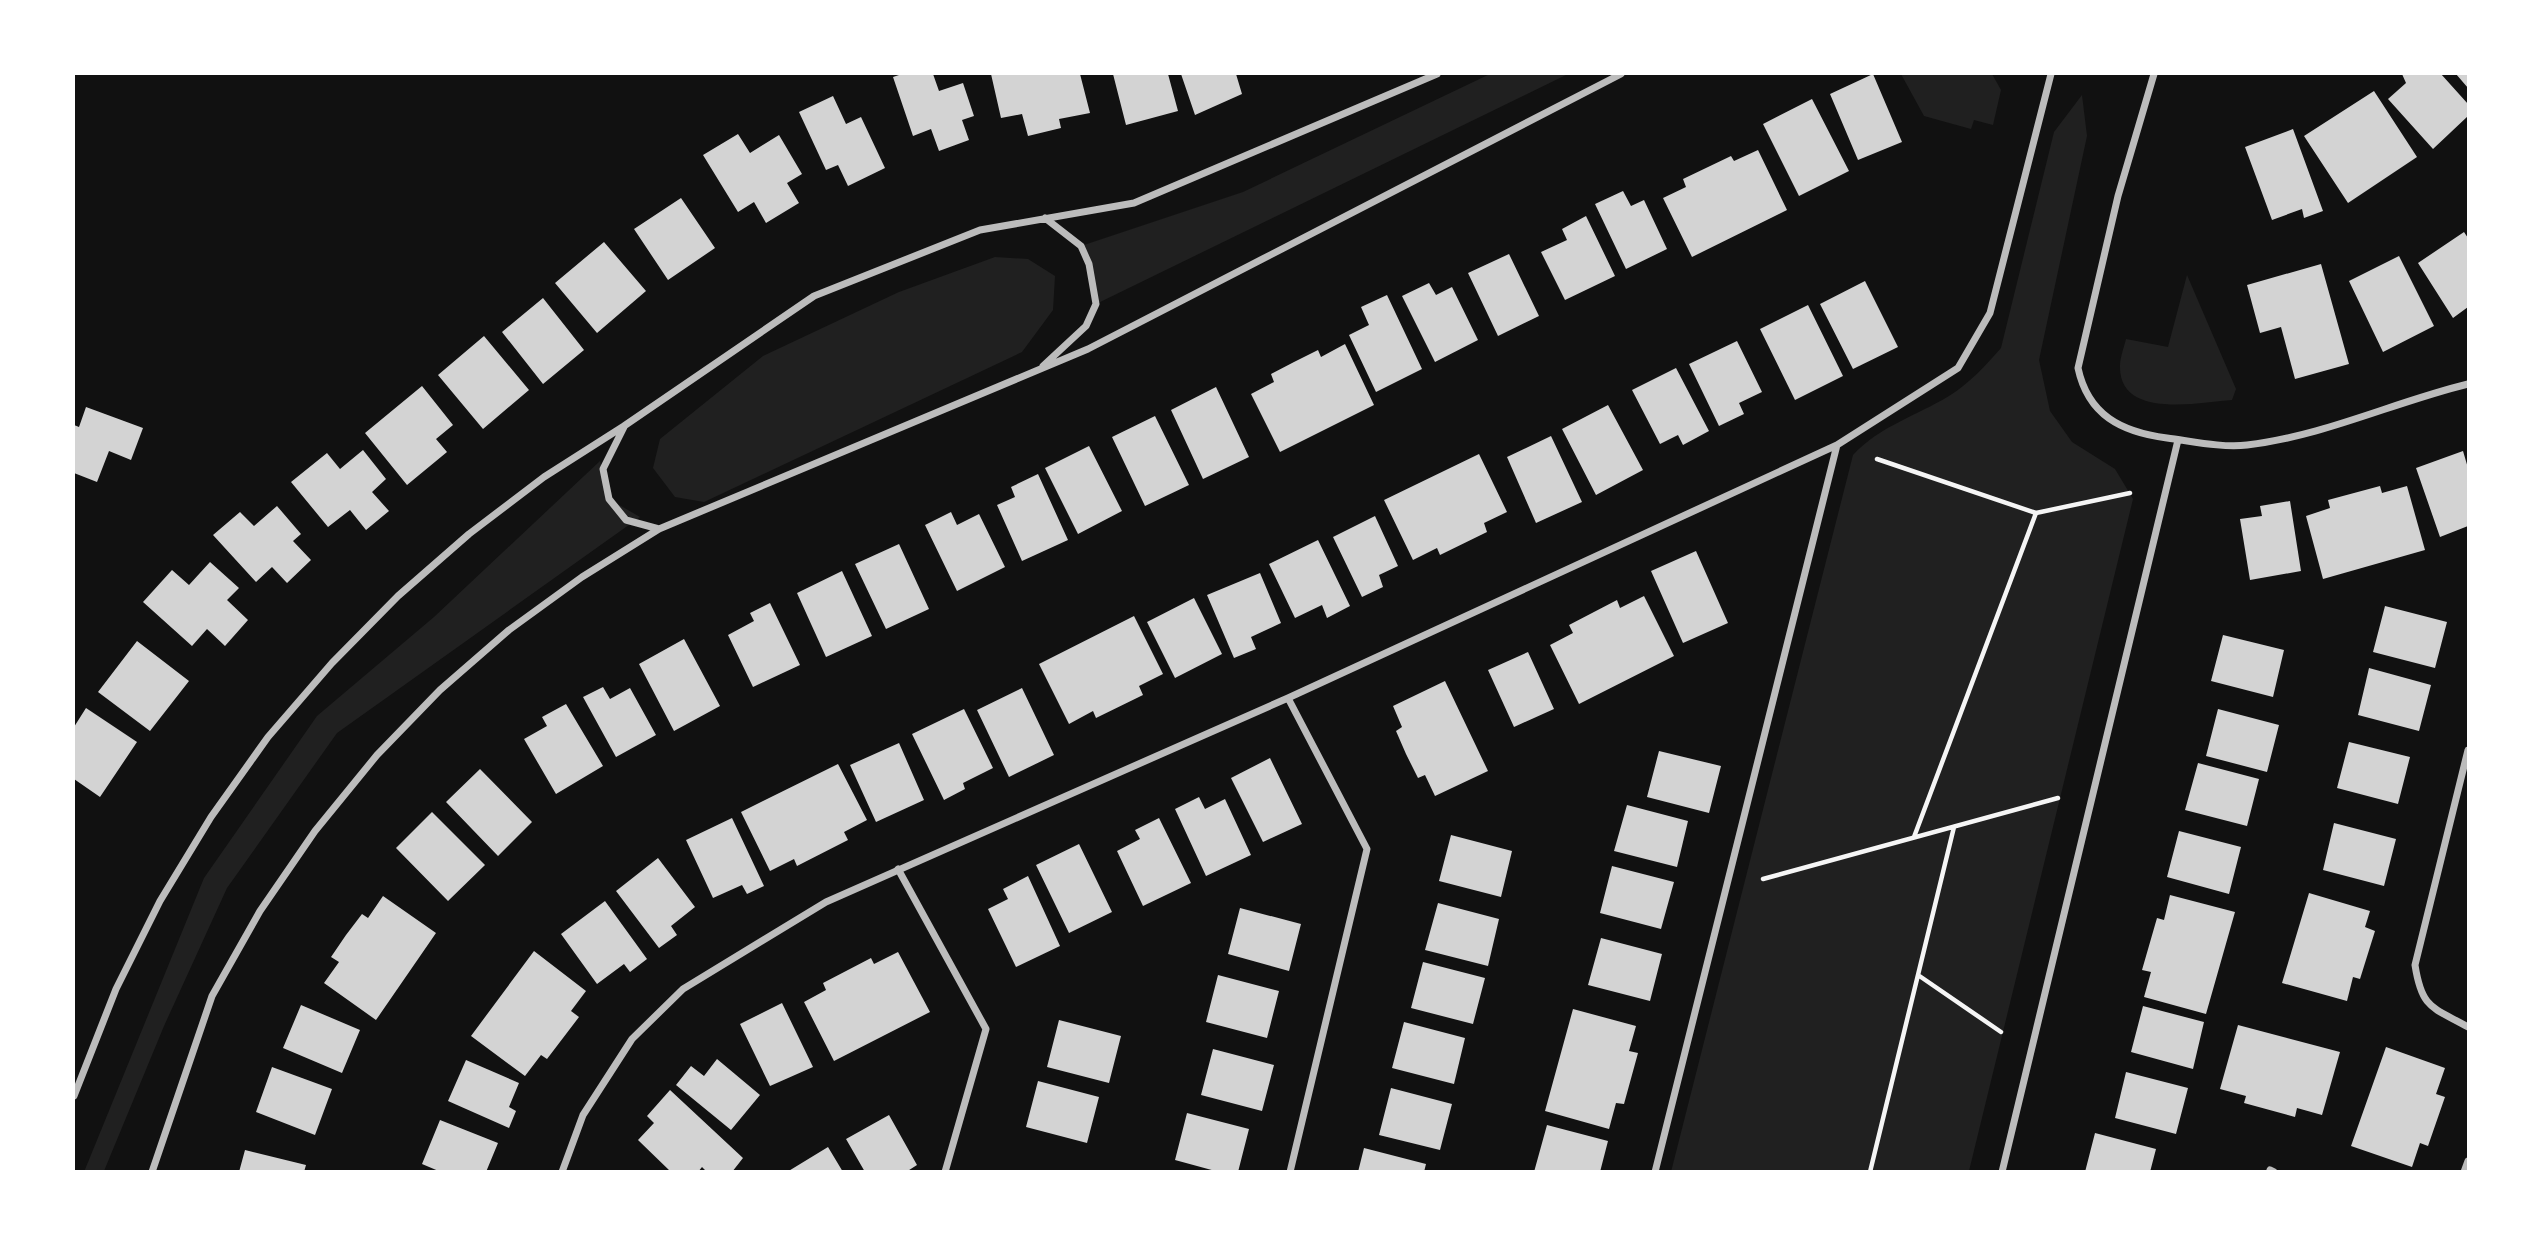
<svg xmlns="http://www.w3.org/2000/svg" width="2542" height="1245" font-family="Overpass,sans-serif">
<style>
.green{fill:#202020}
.building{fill:#d3d3d3}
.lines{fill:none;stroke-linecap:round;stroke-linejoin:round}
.path{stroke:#f5f5f5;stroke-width:4.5}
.minor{stroke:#bcbcbc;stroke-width:7}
</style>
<rect width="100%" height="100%" fill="#111"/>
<path class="green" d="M 1490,74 L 1568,74 L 1096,304 L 1081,246 L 1243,192 Z
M 1901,74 L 1992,74 L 2001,90 L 1993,125 L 1974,120 L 1971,129 L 1924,116 Z
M 2082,95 L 2087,136 L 2039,360 L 2050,411 L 2072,442 L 2115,469 L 2133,499 L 1969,1171 L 1671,1172 L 1853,455 C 1880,426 1916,416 1949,396 C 1970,383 1985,366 2001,348 L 2054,132 Z
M 995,257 L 1028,259 L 1055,276 L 1053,310 L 1022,352 L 704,502 L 675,497 L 653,468 L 660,439 L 763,356 L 899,292 Z
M 2187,275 L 2236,389 L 2232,400 C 2200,402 2119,420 2120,366 C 2120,358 2124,347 2126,339 L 2168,347 Z
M 600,461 L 609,499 L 640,517 L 337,733 L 227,888 L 164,1026 L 104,1171 L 84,1172 L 204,878 L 317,716 L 434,617 Z"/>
<path class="building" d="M 902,74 L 933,74 L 939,91 L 963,83 L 974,116 L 962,120 L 969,140 L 939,151 L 931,129 L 913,136 L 893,77 Z
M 991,74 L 1080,74 L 1090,113 L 1059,119 L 1061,128 L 1028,136 L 1022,114 L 1001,118 Z
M 1113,74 L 1168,74 L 1178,111 L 1126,125 Z
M 1181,74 L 1236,74 L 1242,94 L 1195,115 Z
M 1873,74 L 1902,142 L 1858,160 L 1830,94 Z
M 2402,74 L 2441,74 L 2468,104 L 2468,116 L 2433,149 L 2388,99 L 2406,83 Z
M 2456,74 L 2468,74 L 2468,88 Z
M 2374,91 L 2417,157 L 2348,203 L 2304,136 Z
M 833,96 L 846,124 L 861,117 L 885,168 L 848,186 L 838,165 L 826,170 L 799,112 Z
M 1812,99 L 1849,171 L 1799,196 L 1763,124 Z
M 2293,129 L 2323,211 L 2304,218 L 2302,209 L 2272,220 L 2245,147 Z
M 738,134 L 750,153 L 779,135 L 802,174 L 787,183 L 799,203 L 766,223 L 754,202 L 738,212 L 703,155 Z
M 1758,150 L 1787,210 L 1692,257 L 1663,198 L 1686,187 L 1683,179 L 1731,156 L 1734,161 Z
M 1623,191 L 1631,206 L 1644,200 L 1667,249 L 1626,269 L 1595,204 Z
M 681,198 L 715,248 L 668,280 L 634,229 Z
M 1586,216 L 1615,276 L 1565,300 L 1541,252 L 1567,240 L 1562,229 Z
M 2464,232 L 2468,238 L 2468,307 L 2453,318 L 2418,263 Z
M 604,242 L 646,291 L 597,333 L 555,283 Z
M 1509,254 L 1539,316 L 1498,336 L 1468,273 Z
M 2399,256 L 2434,326 L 2383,352 L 2349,281 Z
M 2321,264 L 2349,364 L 2295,379 L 2281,327 L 2260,333 L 2247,285 Z
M 1865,281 L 1898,347 L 1853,369 L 1820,304 Z
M 1429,283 L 1436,295 L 1452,287 L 1478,340 L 1435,362 L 1402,296 Z
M 1387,295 L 1422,369 L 1376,392 L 1349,335 L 1369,325 L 1361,307 Z
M 543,298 L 584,350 L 543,384 L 502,332 Z
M 1808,305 L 1843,376 L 1795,400 L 1760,329 Z
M 484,336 L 529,390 L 483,429 L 438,375 Z
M 1737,341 L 1762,392 L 1739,403 L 1744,414 L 1719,426 L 1689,364 Z
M 1345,344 L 1374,405 L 1280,452 L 1251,394 L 1274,382 L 1271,374 L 1294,362 L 1318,350 L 1321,357 Z
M 1676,368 L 1709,431 L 1683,445 L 1678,435 L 1660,444 L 1632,390 Z
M 422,386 L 453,425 L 436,439 L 447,452 L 407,485 L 365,433 Z
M 1216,387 L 1249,457 L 1203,479 L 1171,410 Z
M 1608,405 L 1643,470 L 1596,495 L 1562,429 Z
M 86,407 L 143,428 L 131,460 L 109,451 L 97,482 L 74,473 L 74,425 L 79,427 Z
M 1155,416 L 1189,485 L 1145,506 L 1112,437 Z
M 1551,436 L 1582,502 L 1536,523 L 1507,457 Z
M 1089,446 L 1122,511 L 1078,534 L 1045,468 Z
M 363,450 L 386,479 L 372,492 L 389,511 L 366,530 L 350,510 L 328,527 L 291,482 L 327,453 L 340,469 Z
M 2463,451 L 2468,468 L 2468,526 L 2440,537 L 2416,468 Z
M 1479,454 L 1507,512 L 1484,523 L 1487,532 L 1440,555 L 1437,548 L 1413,560 L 1384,500 Z
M 1038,474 L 1068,540 L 1022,561 L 997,505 L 1015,497 L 1011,487 Z
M 2380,486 L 2382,493 L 2407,486 L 2425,550 L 2323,579 L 2306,516 L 2330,508 L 2328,500 Z
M 2290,501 L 2301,571 L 2250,580 L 2240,519 L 2262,516 L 2260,506 Z
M 277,506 L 301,534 L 293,541 L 311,560 L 287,583 L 272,567 L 256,582 L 213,535 L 240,512 L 254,526 Z
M 951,512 L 957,525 L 979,514 L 1005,567 L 957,591 L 925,525 Z
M 1375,516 L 1398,566 L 1379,575 L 1383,587 L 1362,597 L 1333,537 Z
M 1318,540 L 1350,606 L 1327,618 L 1322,605 L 1295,618 L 1269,564 Z
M 899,544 L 929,609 L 886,629 L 855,564 Z
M 1696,551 L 1728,623 L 1683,643 L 1651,571 Z
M 210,562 L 239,588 L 227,600 L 248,620 L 225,646 L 207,629 L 192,646 L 143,602 L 172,570 L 189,585 Z
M 842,571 L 872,636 L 826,657 L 797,593 Z
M 1260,573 L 1281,623 L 1251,637 L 1256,649 L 1234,658 L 1207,595 Z
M 1644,596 L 1674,656 L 1579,704 L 1550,645 L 1573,633 L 1569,625 L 1617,600 L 1620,608 Z
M 1194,598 L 1222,654 L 1175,678 L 1147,622 Z
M 770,603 L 800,665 L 753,687 L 728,635 L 754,621 L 750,613 Z
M 2385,606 L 2447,622 L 2435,668 L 2373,652 Z
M 1134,616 L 1163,674 L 1139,686 L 1143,695 L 1096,718 L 1093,711 L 1069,724 L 1039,664 Z
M 2223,635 L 2284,650 L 2273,697 L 2211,681 Z
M 684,639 L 720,706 L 674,731 L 639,664 Z
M 137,641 L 189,681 L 150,731 L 98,692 Z
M 1528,652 L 1554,709 L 1514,727 L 1488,670 Z
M 2369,668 L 2431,685 L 2419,731 L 2358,715 Z
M 1445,681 L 1488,771 L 1435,796 L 1425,775 L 1418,778 L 1406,754 L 1396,731 L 1402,727 L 1393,706 Z
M 603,687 L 610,699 L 630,688 L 656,735 L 616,757 L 583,697 Z
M 1022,688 L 1054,755 L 1009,777 L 977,710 Z
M 566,704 L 603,766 L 556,794 L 524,739 L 547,726 L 542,717 Z
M 86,708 L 137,742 L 100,797 L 74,779 L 74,727 Z
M 964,709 L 993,768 L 963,783 L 965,789 L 944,800 L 912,734 Z
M 2218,709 L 2279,725 L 2267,772 L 2206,756 Z
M 2349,742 L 2410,757 L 2398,804 L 2337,788 Z
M 899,743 L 924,800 L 876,822 L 850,765 Z
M 1659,751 L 1721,766 L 1709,813 L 1647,797 Z
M 1270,758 L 1302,824 L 1263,842 L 1231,778 Z
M 2198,763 L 2259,779 L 2247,826 L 2185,810 Z
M 838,764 L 867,820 L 844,832 L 848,840 L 797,866 L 794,859 L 770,871 L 741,812 Z
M 480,769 L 532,822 L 498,856 L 446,802 Z
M 1199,797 L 1205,809 L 1225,799 L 1251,855 L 1206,876 L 1175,809 Z
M 1627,805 L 1688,821 L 1677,867 L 1614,851 Z
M 432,812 L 485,865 L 448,901 L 396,848 Z
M 732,818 L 764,886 L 747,894 L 742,885 L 713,898 L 686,840 Z
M 1159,818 L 1191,883 L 1143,906 L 1117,851 L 1140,839 L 1135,830 Z
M 2334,823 L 2396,839 L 2384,886 L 2323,870 Z
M 2179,831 L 2241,847 L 2229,894 L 2167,877 Z
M 1451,835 L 1512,851 L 1501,897 L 1439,881 Z
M 1079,844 L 1112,912 L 1069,933 L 1036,865 Z
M 658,858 L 695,907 L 671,926 L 677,935 L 659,948 L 616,891 Z
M 1612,866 L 1674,882 L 1661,929 L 1600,913 Z
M 1028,876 L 1060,946 L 1016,967 L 988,909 L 1008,899 L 1003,889 Z
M 2309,893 L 2370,911 L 2365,927 L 2375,931 L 2360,979 L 2353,977 L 2347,1001 L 2282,983 Z
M 2170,895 L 2235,912 L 2206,1014 L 2144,997 L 2151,972 L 2142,970 L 2157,918 L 2164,920 Z
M 383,896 L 436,933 L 376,1020 L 324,983 L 339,962 L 331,957 L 346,935 L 362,914 L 368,918 Z
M 605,901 L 647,959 L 630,972 L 624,964 L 597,984 L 561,934 Z
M 1438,903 L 1499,919 L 1488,966 L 1425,950 Z
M 1240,908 L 1301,924 L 1289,971 L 1228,954 Z
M 1601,938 L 1662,954 L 1650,1001 L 1588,985 Z
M 534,951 L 586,991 L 571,1011 L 579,1017 L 547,1059 L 541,1055 L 525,1076 L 471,1036 Z
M 898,952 L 930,1012 L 834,1061 L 804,1002 L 826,990 L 823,983 L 871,958 L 874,964 Z
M 1423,962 L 1485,978 L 1473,1024 L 1411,1008 Z
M 1218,975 L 1279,991 L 1267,1038 L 1206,1022 Z
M 782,1003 L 813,1067 L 770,1086 L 740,1024 Z
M 301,1005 L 360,1030 L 342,1073 L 283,1048 Z
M 2143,1006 L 2204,1022 L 2193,1069 L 2131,1052 Z
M 1573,1009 L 1636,1026 L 1629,1051 L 1638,1053 L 1624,1104 L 1616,1103 L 1609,1129 L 1545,1111 Z
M 1059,1020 L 1121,1036 L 1109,1083 L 1047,1067 Z
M 1404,1022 L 1465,1038 L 1454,1084 L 1392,1068 Z
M 2238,1025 L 2340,1052 L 2322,1115 L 2297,1108 L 2295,1117 L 2244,1103 L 2246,1096 L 2220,1089 Z
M 2386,1047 L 2445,1068 L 2436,1094 L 2445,1097 L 2428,1146 L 2420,1143 L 2412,1167 L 2351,1146 Z
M 1213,1049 L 1274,1065 L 1262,1111 L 1201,1095 Z
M 717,1059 L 760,1095 L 731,1130 L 676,1085 L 691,1066 L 704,1076 Z
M 466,1060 L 519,1083 L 509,1107 L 516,1111 L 509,1128 L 448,1101 Z
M 272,1067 L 332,1089 L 315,1135 L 256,1112 Z
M 2126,1072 L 2188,1088 L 2176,1134 L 2115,1118 Z
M 1038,1081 L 1099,1097 L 1087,1143 L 1026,1127 Z
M 1391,1088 L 1452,1104 L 1440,1150 L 1379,1135 Z
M 670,1090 L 743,1158 L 732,1172 L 707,1172 L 702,1167 L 698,1172 L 671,1172 L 638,1140 L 654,1123 L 647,1116 Z
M 1187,1113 L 1249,1129 L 1238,1172 L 1219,1172 L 1175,1160 Z
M 889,1115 L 917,1165 L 906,1172 L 865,1172 L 846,1139 Z
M 440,1120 L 498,1143 L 486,1172 L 441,1172 L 422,1164 Z
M 1547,1125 L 1608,1141 L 1600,1172 L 1534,1172 Z
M 2095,1133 L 2156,1149 L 2150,1172 L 2085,1172 Z
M 828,1147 L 843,1172 L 787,1172 Z
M 1364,1148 L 1426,1164 L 1424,1172 L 1358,1172 Z
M 245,1150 L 306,1165 L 304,1172 L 239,1172 Z"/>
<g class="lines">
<path class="path" d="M 1877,459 L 2036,513 L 2130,493
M 1914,837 L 2036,513
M 1763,879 L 2058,798
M 1918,975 L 2001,1032
M 1870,1172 L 1954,827"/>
<path class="minor" d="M 2154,74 L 2118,196 L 2078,368 C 2088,415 2121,432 2167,438 C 2191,441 2222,448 2247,445 C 2324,436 2394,402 2468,384
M 1043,366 L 1086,326 L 1096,304 L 1089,264 L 1081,246 L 1045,218
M 624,427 L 603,469 L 609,499 L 626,520 L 659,529
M 1288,698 L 1367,849 L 1290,1172
M 2468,750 L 2415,965 C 2422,1010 2433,1007 2468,1027
M 898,869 L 986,1029 L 945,1172
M 74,1096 L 116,989 L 160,901 L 211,817 L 268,737 L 332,663 L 398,596 L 469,534 L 544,477 L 624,426 L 814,296 L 980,230 L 1134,203 L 1437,74
M 2270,1170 L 2274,1172
M 152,1172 L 212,996 L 260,911 L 315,831 L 377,755 L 440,690 L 509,630 L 582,577 L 659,529 L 1088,349 L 1621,74
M 562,1172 L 583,1115 L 632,1039 L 683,989 L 826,902 L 1288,698 L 1837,445 L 1958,368 L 1990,313 L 2051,74
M 1655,1172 L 1837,445
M 2002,1172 L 2178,440
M 2464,1172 L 2468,1161"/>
</g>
<rect width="2542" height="1245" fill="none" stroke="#ffffff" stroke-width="150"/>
</svg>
